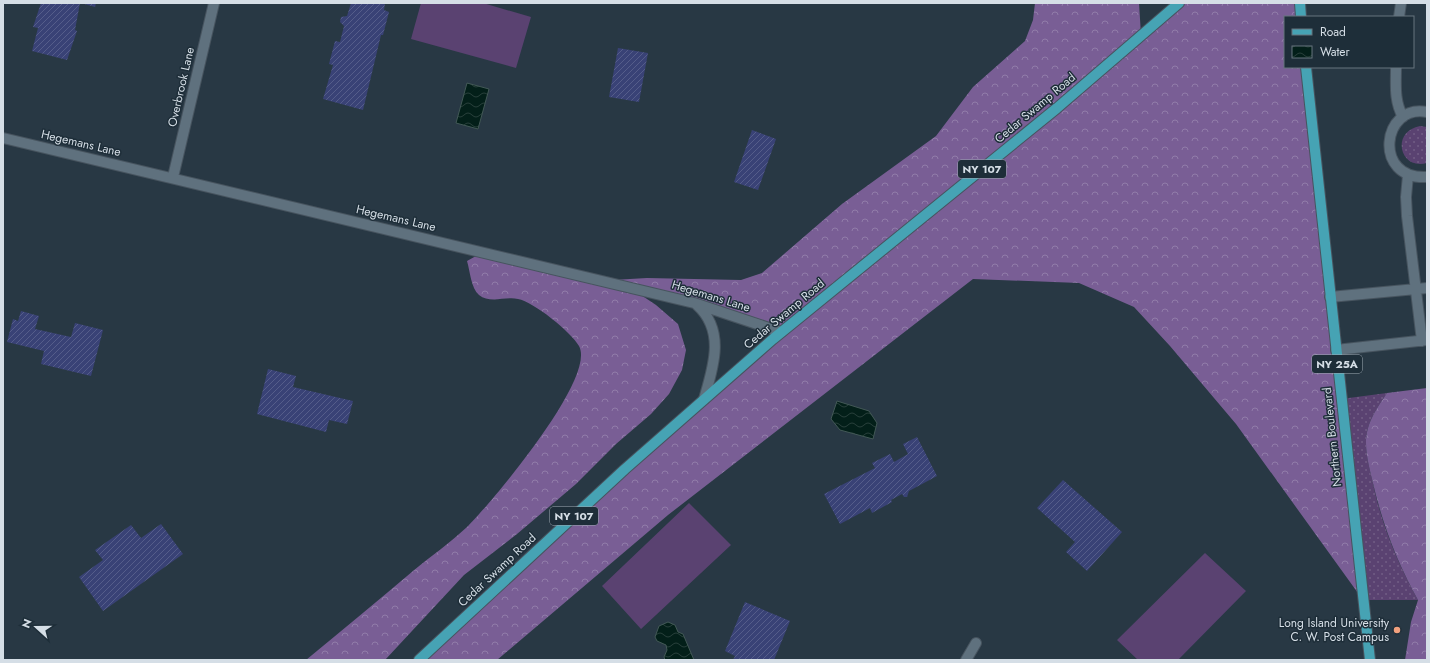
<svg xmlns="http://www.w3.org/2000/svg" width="1430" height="663" font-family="Jost,sans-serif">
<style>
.grass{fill:url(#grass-dots)}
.forest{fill:url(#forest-crowns)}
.pitch{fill:#5a4271}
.water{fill:url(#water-waves);stroke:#425856}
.building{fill:url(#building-hatch)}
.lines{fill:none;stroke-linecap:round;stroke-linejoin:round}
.minor-casing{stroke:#47545f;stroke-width:12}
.major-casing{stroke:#47545f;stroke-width:12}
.minor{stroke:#5f717e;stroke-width:10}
.major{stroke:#46a3b4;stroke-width:10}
.poi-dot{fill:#f2a17e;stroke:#1e2e39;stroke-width:1.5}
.labels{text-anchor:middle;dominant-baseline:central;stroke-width:3;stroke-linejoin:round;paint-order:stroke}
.shield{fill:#1e2e39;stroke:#9ea9b2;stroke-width:1}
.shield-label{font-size:11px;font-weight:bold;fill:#d5dee6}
.street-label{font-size:12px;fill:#d5dee6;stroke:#1e2e39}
.poi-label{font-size:12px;fill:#d5dee6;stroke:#1e2e39;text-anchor:end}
</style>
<defs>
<pattern id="grass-dots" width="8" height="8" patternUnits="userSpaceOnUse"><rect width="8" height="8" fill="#5a4271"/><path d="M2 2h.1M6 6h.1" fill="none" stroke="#715d85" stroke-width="1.8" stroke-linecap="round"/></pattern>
<pattern id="forest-crowns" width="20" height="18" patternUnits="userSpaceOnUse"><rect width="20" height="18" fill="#795e95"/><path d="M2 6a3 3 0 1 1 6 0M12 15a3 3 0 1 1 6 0" fill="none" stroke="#917ca9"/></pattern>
<pattern id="water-waves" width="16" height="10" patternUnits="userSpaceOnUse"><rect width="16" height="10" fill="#031f19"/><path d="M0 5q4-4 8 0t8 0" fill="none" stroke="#273f3a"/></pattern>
<pattern id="building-hatch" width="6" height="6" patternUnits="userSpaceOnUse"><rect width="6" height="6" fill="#394276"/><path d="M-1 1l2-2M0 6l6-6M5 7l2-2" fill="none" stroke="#555d8a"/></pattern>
</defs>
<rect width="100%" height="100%" fill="#283844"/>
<path class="grass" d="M 1420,126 L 1427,127 L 1427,163 C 1400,171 1390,132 1420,126 Z
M 1387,393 C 1377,408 1366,423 1366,443 C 1366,454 1369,467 1372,479 C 1381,523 1396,560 1418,600 L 1363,600 L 1341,399 Z"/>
<path class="forest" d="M 1035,3 L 1139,3 L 1141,35 L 1179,3 L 1300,3 L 1301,17 L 1285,17 L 1285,67 L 1306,67 L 1363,600 L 1236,424 L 1170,346 L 1134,307 L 1079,283 L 973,279 L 668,515 L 497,660 L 419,660 L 773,339 L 771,333 L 623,283 L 656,305 L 678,324 L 686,350 L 682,370 L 669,394 L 651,414 L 616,444 L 576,484 L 517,534 L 464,575 L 385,660 L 306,660 C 342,630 378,601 413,571 C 431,556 450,543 467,527 C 491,503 597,378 579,346 C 571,332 534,302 518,299 C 506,296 490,304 479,295 C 471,288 470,271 467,261 L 476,256 L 613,280 L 647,278 L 741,280 L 762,273 L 842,204 L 936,136 L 973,87 L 1025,41 L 1033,20 Z
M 1427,388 L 1427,660 L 1405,660 L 1411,622 L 1418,600 C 1396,560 1382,523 1372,479 C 1369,467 1366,454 1366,443 C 1366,423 1377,408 1387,393 Z"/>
<path class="pitch" d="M 421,3 L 483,3 L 531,17 L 516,68 L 411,39 Z
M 689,503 L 731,545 L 641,629 L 602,586 Z
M 1205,553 L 1246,591 L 1178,660 L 1138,660 L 1117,640 Z"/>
<path class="water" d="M 467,83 L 489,89 L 478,129 L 456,123 Z
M 837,401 L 869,411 L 877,423 L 873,439 L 840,430 L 831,419 Z
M 668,622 L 675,625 L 678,632 L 683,634 L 694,660 L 665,660 L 664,657 L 667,650 L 666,645 L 657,641 L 655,637 L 659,626 Z"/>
<path class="building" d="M 41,3 L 80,3 L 75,30 L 77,31 L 67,60 L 32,51 L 38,28 L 33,27 Z
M 81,3 L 96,3 L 95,7 Z
M 351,3 L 385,3 L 384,10 L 389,12 L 383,35 L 381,35 L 363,110 L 323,99 L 333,65 L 329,64 L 335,41 L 340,42 L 344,26 L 340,22 L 341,17 L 347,16 Z
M 618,48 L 648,53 L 639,102 L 609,97 Z
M 752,130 L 776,139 L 758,190 L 734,182 Z
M 21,311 L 39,316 L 35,329 L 71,337 L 75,323 L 103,330 L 91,376 L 41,364 L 44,351 L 7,342 L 13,319 L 18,321 Z
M 268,369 L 296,376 L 293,387 L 353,401 L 347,424 L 329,420 L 326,432 L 257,414 Z
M 917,437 L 937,476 L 909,491 L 907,497 L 904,497 L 902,494 L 891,500 L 892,502 L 872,513 L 870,508 L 840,524 L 824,494 L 875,468 L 872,463 L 890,454 L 894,462 L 908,454 L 903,444 Z
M 1063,480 L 1122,532 L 1087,571 L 1066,552 L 1075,542 L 1037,508 Z
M 161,524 L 183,554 L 103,611 L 79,577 L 103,560 L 95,550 L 131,525 L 141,538 Z
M 745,602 L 790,621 L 774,660 L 733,660 L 735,656 L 725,651 Z"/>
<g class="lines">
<g class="minor-casing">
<path id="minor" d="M 1399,17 L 1401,3
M 1396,67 C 1396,85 1394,101 1403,117
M 1427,112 C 1382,103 1372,180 1427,177
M 3,138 L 694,303 L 781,332
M 1408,175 L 1406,197 L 1407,216 L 1422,341
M 173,177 L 214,3
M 1330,297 L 1427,288
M 697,305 C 726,331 713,368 704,399
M 1336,350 L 1427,340
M 966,660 L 976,643"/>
</g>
<g class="major-casing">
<path id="major" d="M 1300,3 L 1301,17
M 1306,67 L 1370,660
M 419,660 L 625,469 L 773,339 L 1057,108 L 1179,3"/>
</g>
<use href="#minor" class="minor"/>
<use href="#major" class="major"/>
</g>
<circle class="poi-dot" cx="1397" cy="630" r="4"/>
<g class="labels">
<g class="shield">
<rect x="958" y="160" width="48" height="18" rx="3"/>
<rect x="1312" y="355" width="50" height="18" rx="3"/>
<rect x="550" y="507" width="48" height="18" rx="3"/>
</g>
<g class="shield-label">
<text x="982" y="169">NY 107</text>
<text x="1337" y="364">NY 25A</text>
<text x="574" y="516">NY 107</text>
</g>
<g class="street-label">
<text transform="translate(181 87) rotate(-77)">Overbrook Lane</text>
<text transform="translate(1035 108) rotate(-40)">Cedar Swamp Road</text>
<text transform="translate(81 143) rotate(13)">Hegemans Lane</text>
<text transform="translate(396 218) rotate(13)">Hegemans Lane</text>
<text transform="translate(711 296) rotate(17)">Hegemans Lane</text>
<text transform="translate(784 314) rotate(-40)">Cedar Swamp Road</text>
<text transform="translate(1332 437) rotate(-96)">Northern Boulevard</text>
<text transform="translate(497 570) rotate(-43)">Cedar Swamp Road</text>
</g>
<g class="poi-label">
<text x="1389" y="623">Long Island University<tspan x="1389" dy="14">C. W. Post Campus</tspan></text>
</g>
</g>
<rect width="1430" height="663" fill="none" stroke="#d5dee6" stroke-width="8"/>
<rect x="1284" y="16" width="130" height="52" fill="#1e2e39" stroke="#67747e"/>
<rect x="1292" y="29" width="20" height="6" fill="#46a3b4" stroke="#67747e"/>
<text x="1320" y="36" font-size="12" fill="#d5dee6">Road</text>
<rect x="1292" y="46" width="20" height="12" fill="url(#water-waves)" stroke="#67747e"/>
<text x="1320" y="56" font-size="12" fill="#d5dee6">Water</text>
<g transform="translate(36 627) rotate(291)" stroke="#1e2e39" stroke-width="3" paint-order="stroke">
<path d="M0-3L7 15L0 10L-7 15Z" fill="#d5dee6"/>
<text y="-6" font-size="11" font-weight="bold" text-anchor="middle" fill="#d5dee6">N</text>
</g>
</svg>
